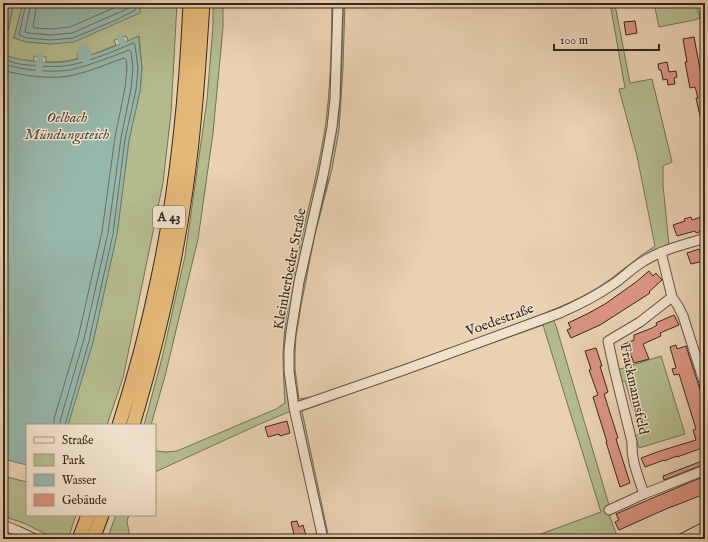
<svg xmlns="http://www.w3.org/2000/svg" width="708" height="542" font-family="'IM FELL English',serif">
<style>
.green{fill:#b4bc8e;stroke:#747154}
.water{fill:#97b7ab;stroke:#707d71}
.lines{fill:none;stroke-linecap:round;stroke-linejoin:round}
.shore{stroke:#666e63;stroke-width:1}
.stream{stroke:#707d71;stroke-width:2}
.canal{stroke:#97b7ab;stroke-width:7}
.river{stroke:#97b7ab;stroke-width:13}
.building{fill:#db9482;stroke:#35261b}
.minor-casing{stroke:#625140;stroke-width:11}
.highway-casing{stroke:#35261b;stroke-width:15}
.minor{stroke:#f1e1cc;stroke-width:9}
.highway{stroke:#e4b878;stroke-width:13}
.tram{stroke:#35261b;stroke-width:1}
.labels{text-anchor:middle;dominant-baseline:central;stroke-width:3;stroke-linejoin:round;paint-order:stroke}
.shield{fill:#f1e1cc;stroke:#6d5e50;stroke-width:1}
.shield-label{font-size:13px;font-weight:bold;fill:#35261b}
.street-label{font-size:14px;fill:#35261b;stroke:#f1e1cc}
.water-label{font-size:15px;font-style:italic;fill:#4e4a3f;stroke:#f1e1cc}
</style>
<rect width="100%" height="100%" fill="#e9d1b1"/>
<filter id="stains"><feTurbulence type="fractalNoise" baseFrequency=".005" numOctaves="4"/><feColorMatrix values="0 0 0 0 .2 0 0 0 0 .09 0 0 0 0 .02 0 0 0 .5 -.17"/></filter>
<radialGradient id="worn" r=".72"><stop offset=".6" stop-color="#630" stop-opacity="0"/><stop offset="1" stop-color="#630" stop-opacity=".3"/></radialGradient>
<path class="green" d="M 14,3 L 23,3 L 14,38 L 26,42 L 52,44 L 139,13 L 141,3 L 177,3 L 171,113 L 163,183 L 123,378 L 107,425 L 68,425 L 93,342 L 117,234 L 129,140 L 140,91 L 142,68 L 139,36 L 128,41 L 126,36 L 114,40 L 116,45 L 91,55 L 89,50 L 77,53 L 78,58 C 68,62 58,62 46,62 L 46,57 L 34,56 L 34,61 L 16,59 L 3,54 L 3,31 L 7,34 Z
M 213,3 L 223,3 L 223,27 L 213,133 L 198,239 L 165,376 L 151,425 L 144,425 L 162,358 L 185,256 L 207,100 L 213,25 Z
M 332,3 L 345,3 L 343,67 L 339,130 L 332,169 L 315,234 L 301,306 L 296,337 L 295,353 L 295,369 L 299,399 L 312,397 C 373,376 435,355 495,332 C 528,319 563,308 594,290 C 616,277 634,259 655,246 L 637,156 L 619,89 L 625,88 L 610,3 L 618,3 L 615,5 L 630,83 L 652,79 L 672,162 L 663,166 L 663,185 L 669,245 L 610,283 L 551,314 L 556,326 L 609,505 L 610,517 L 618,539 L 548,539 L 546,535 L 534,539 L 527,539 L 601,512 L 543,325 L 310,408 L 302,411 L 329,539 L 319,539 L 291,411 L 260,424 L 155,472 L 155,451 L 166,452 L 177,451 L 276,409 L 285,403 C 284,387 283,370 283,354 C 286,285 308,219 321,151 C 331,103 331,53 332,3 Z
M 654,3 L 696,3 L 700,18 L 694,20 L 659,27 Z
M 661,356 L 685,434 L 639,448 L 635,436 L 640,434 L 625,381 L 620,382 L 617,370 Z
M 3,476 L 27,482 L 27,515 L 76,515 L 68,539 L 55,539 L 26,524 L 3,516 Z
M 116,515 L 129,515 L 127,521 L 130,539 L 107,539 Z"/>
<path class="water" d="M 3,3 L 14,3 L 7,34 L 3,31 Z
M 23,3 L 141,3 L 140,13 L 117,23 L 74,42 L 52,44 L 26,42 L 14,38 Z
M 139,36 L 139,41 L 142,68 L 140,91 L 129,140 L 117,234 L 93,342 L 68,425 L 27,425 L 27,465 L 3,459 L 3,54 C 11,58 20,59 30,61 C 42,62 57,64 70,61 C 92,56 119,45 139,36 Z"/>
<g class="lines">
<path class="shore" d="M 26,3 L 19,35 L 27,38 L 51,40 L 73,38 L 116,20 L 135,10 L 137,3
M 31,3 L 25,32 L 28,33 L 51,35 L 72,33 L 129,8 L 131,7 L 132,3
M 37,3 L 33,27 L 34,28 L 51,29 L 70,27 L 125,3
M 3,58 C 7,60 11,62 15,63 C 28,66 58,68 71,65 C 90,61 115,51 133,43 L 134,43 L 135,45 L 138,68 L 136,90 L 125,139 L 113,234 L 89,341 L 65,425
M 3,64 C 22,70 51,73 70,70 C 75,69 80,67 85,66 C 100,61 114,56 129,50 L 131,52 L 133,68 L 131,89 L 121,138 L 108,233 L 84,339 L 60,421 L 60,425
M 3,70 C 20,76 56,80 74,75 C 91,71 107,64 124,58 L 126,60 L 127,68 L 125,88 L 115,137 L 102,232 L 78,338 L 54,419 L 54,425"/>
<path class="stream" d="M 337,124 L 340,103 L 343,3
M 328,174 L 336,130
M 315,231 L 328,180"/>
<path class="canal" d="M 120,38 L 123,43
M 39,69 L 40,56"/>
<path class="river" d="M 83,51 L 85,56"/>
</g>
<path class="building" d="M 635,21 L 637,33 L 626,35 L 624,22 Z
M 694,37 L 703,85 L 702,85 L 704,97 L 705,96 L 705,129 L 703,129 L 696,98 L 698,98 L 695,87 L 690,88 L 685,62 L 687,62 L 683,39 Z
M 667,62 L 669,72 L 676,71 L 677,77 L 674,78 L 675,84 L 668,85 L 667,79 L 663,80 L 661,70 L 659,70 L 658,64 Z
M 704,216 L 705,220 L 705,230 L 696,233 L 695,231 L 677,236 L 673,225 L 685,221 L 684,219 L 691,217 L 692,220 Z
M 699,249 L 703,261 L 691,264 L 687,253 Z
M 649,271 L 653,276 L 656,273 L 662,280 L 649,292 L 650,293 L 600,325 L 571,338 L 567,330 L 571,328 L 568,323 L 587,314 L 605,304 L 636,282 Z
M 674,315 L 679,325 L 660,333 L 661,336 L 643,344 L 649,359 L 634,363 L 630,353 L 626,355 L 622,345 L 634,340 L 634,335 L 652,328 L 657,325 L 656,323 L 658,322 Z
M 676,345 L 677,349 L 686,346 L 705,405 L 705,447 L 677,457 L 677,456 L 664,461 L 664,460 L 645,467 L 641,458 L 660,451 L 696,440 L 693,430 L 696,429 L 679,374 L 674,375 L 672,369 L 676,368 L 670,347 Z
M 596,348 L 602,366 L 600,366 L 608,392 L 604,394 L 618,438 L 616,439 L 630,483 L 620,487 L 606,442 L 607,442 L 593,397 L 598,395 L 589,370 L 591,369 L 585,351 Z
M 287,421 L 290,433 L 280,436 L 279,434 L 268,437 L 265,427 Z
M 702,461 L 703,463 L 705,462 L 705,464 L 664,480 L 663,476 Z
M 705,476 L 705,488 L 700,490 L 702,495 L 666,509 L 619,530 L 615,522 L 619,520 L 616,514 L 655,497 Z
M 297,521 L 299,527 L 303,525 L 307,539 L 295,539 L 291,522 Z"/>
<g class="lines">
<g class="minor-casing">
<path id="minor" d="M 661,252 L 672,297
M 294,408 L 404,370 L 560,313 C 578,305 596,296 612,285 C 623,278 633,267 644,261 C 663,249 684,245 705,238
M 644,494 C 638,476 631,460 632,442 L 615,373 L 608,341 L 640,322 L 672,297 L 678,306 L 683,316 L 705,385
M 609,510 L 644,494 L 705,470
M 3,525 L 18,531 L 35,539
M 323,539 L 294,408 L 289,371 L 289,350 L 291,332 L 299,282 L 324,171 L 332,127 L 335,99 L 338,3"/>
</g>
<g class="highway-casing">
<path id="highway" d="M 119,425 C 134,378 147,330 157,282 C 177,190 186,96 190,3
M 133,425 C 156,348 175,269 186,190 C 195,128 199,65 203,3
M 79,539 L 88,515
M 93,539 L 102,515"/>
</g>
<use href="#minor" class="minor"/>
<use href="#highway" class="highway"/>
<path class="tram" d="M 670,539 L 705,521"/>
</g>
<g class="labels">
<rect class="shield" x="153" y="206" width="32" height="22" rx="3"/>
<g class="shield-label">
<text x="169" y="217">A 43</text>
</g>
<g class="street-label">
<text transform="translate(290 269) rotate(-79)">Kleinherbeder Straße</text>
<text transform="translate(500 320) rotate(-20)">Voedestraße</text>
<text transform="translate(634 389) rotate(78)">Frackmannsfeld</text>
</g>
<g class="water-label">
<text x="67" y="117">Oelbach<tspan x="67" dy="17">Mündungsteich</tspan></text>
</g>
</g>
<rect width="708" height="542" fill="none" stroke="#e9d1b1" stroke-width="16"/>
<rect x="4" y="4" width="700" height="534" fill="none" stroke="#35261b" stroke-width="2"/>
<rect x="8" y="8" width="692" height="526" fill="none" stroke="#35261b"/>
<rect x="26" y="424" width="130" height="92" fill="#f1e1cc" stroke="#a69685"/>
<rect x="34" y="437" width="20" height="6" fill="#f1e1cc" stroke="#a69685"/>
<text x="62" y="444" font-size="12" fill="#35261b">Straße</text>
<rect x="34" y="454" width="20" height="12" fill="#b4bc8e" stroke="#a69685"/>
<text x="62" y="464" font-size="12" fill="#35261b">Park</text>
<rect x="34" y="474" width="20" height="12" fill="#97b7ab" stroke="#a69685"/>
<text x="62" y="484" font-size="12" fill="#35261b">Wasser</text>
<rect x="34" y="494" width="20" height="12" fill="#db9482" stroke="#a69685"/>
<text x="62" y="504" font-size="12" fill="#35261b">Gebäude</text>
<path d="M554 44v6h105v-6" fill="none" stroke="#35261b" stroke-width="2"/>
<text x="560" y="44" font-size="12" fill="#35261b" stroke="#f1e1cc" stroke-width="3" paint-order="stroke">100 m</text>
<rect width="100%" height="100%" filter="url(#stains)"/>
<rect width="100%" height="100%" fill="url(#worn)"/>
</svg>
